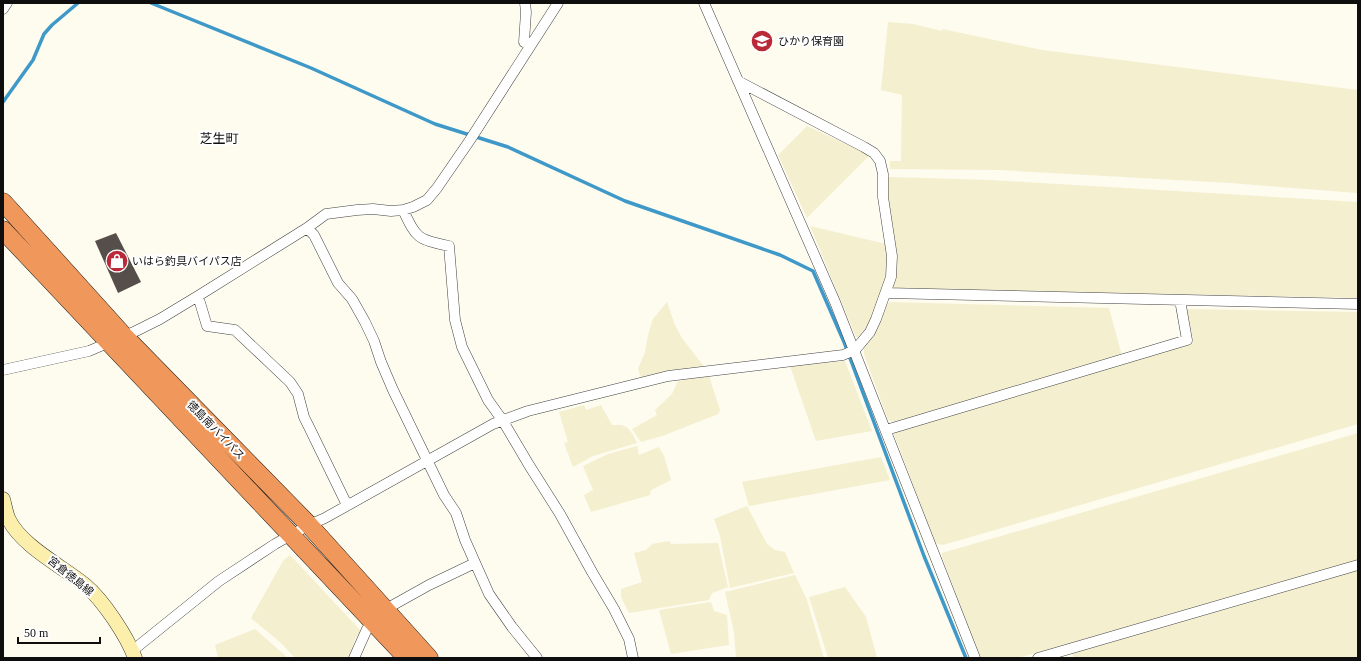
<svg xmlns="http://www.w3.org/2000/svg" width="1361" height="661" font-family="'Times New Roman','Noto Sans JP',serif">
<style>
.farmland{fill:#f4efcf}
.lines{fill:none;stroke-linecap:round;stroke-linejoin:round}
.stream{stroke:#3e99c9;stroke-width:3.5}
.building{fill:#564e4a}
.street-casing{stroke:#414141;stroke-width:11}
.secondary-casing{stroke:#303030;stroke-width:15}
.highway-casing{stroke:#1f1f1f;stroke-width:19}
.street{stroke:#fff;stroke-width:10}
.secondary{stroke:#fcefac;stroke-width:14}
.highway{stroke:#f0985b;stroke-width:18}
.labels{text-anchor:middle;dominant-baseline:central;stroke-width:4;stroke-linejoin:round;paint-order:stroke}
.poi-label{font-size:11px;fill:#0e0e0e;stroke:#fff;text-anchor:start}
.street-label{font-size:11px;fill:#0e0e0e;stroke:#fff}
.quarter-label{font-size:13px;fill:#0e0e0e;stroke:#fff}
</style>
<rect width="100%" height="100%" fill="#fefbef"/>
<path class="farmland" d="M 888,22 L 913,24 L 942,31 L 942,29 L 1042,50 L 1358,90 L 1358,193 L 1230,183 L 1000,170 L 890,169 L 890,161 L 901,161 L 902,95 L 881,90 Z
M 807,126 L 863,152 L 869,156 L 807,218 L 778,155 Z
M 890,177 L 990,180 L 1358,202 L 1358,298 L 895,289 L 893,287 L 896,270 L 894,233 L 886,196 L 886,179 Z
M 810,226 L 886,244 L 886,276 L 871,320 L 859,337 L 856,337 Z
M 667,302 L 675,325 L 682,338 L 705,368 L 641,378 L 638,369 L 645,352 L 648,335 L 653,319 Z
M 890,302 L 1109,308 L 1122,356 L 894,422 L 888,420 L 864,354 L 864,348 L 872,337 L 881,321 L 885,306 Z
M 1187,309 L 1358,312 L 1358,424 L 943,545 L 935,543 L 894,434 L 898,429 L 1194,343 Z
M 845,361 L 872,431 L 816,441 L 790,366 Z
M 709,376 L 720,410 L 718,414 L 665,435 L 641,442 L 632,429 L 657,415 L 655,410 L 672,394 L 678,381 Z
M 584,405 L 586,410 L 601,405 L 612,425 L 622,425 L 628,428 L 633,435 L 637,443 L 593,456 L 573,467 L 564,443 L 568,442 L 559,412 Z
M 1358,433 L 1358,560 L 1018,658 L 980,658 L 942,557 L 942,553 Z
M 637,446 L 639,455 L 659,447 L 664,456 L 671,480 L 651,490 L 650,495 L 591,512 L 584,495 L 593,490 L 583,466 L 608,454 Z
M 881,457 L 890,480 L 749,506 L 742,482 Z
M 747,506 L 767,544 L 775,550 L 785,552 L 794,573 L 730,588 L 720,536 L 714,519 Z
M 669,541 L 671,544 L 718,543 L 728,587 L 712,593 L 709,600 L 629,613 L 621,597 L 621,589 L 642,582 L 634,553 L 646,550 L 652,544 Z
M 290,555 L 361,631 L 355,639 L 350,658 L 295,658 L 281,643 L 251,618 L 283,561 Z
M 1358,569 L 1358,658 L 1074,658 L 1072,651 Z
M 795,575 L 807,600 L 824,658 L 736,658 L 734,632 L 725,592 Z
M 845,587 L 866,617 L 877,658 L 828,658 L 809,597 Z
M 711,602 L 714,611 L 727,615 L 729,645 L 671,654 L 659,610 Z
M 255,629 L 288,658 L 218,658 L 215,645 Z"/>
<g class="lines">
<path class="stream" d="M 151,3 L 311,68 L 435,124 L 508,147 L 625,201 L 780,255 L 813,271 L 844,342 L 924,556 L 966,658
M 3,102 L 33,60 L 44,34 L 52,25 L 78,3"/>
</g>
<path class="building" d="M 116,233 L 141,282 L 118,293 L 95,241 Z"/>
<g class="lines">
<g class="street-casing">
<path id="street" d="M 525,3 L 526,12 L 524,42 L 530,45
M 704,3 L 835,302 L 975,658
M 3,9 L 7,3
M 403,210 C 417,239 417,239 449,246 L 455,320 L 462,347 L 488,400 L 503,421 L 529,465 L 560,514 L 592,572 L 614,609 L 629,639 L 633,658
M 307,228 L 314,235 L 338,283 L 352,299 L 365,322 L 374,341 L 381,362 L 393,390 L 444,495 L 456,513 L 465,540 L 489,594 L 512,627 L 537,658
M 886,293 L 1358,304
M 198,296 L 207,326 L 235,330 L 290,382 L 298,394 L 304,417 L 309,427 L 347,505
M 3,370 L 89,351 L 136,331 L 160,319 L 198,296 L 307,228 L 326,214 L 357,210 L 373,209 L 391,211 L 403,210 L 413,207 L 427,200 L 437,188 L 470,140 L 558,3
M 886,430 L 1187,340 L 1180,300
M 386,609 L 429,585 L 475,563
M 132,651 L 219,581 L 275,544 L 309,525 L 325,518 L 493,424 L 528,411 L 668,376 L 843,355 L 855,350 L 870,332 L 876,319 L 891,277 L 892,256 L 883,197 L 883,174 L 880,161 L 874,153 L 864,147 L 738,81
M 354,658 L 367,629 L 374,623
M 1038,658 L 1358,565"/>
</g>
<g class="secondary-casing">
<path id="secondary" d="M 3,499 C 5,506 6,514 9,520 C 22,546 63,567 85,585 C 103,600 127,636 135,658"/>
</g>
<g class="highway-casing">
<path id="highway" d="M 3,202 L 124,336 L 309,525 L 429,658
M 3,230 L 407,658"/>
</g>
<use href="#street" class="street"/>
<use href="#secondary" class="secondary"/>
<use href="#highway" class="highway"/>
</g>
<defs>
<g id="school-disc" transform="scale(1.15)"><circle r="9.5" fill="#ba2938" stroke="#fff"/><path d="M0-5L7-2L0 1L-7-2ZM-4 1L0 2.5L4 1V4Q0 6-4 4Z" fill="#fff"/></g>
<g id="shop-disc" transform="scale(1.15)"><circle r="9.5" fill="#ba2938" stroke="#fff"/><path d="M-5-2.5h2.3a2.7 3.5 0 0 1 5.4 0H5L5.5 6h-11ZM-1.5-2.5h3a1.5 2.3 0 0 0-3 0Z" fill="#fff"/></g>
</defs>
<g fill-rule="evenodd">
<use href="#school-disc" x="762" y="41"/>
<use href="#shop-disc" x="117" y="261"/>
</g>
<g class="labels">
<g class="poi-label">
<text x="778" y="41">ひかり保育園</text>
<text x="132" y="261">いはら釣具バイパス店</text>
</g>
<g class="street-label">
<text transform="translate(216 430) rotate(46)">徳島南バイパス</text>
<text transform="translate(71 576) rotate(39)">宮倉徳島線</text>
</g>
<g class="quarter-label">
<text x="219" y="138">芝生町</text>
</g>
</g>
<rect width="1361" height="661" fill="none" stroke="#0e0e0e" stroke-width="8"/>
<path d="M18 637v6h82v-6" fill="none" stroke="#0e0e0e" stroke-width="2"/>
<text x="24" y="637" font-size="12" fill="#0e0e0e" stroke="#ffffff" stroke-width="3" paint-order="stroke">50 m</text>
</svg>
